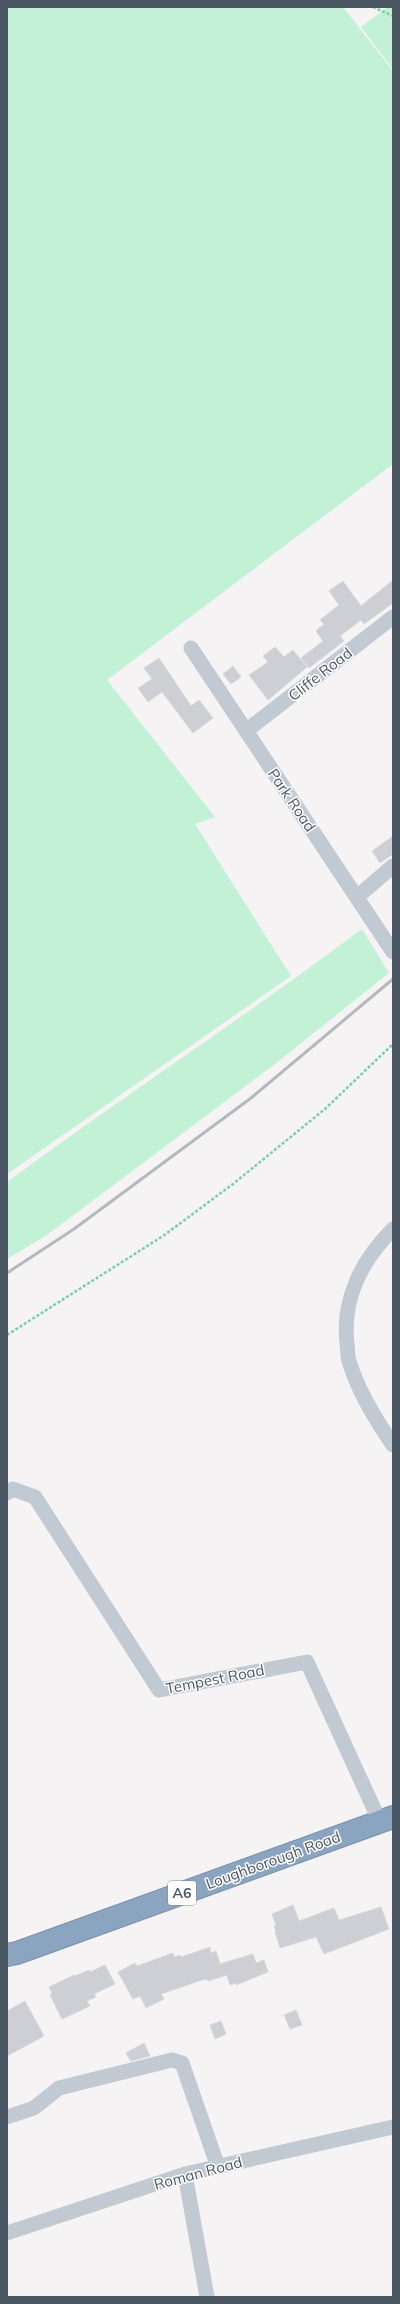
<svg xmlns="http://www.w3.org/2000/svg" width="400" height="2304" font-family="Mulish,sans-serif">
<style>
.green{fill:#c3f1d5}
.building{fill:#cdcfd5;stroke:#d7d9de}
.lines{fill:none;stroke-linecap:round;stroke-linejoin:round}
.highway-casing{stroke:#7690ad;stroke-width:24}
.path{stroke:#7ad0a6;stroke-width:2.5;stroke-dasharray:3 2;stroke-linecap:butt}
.minor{stroke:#c1cad2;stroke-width:15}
.highway{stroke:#8ba5c1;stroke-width:22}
.rail{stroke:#b5b8bd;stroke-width:3}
.labels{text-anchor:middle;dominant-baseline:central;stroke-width:3;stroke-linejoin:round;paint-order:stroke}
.shield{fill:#fff;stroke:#808990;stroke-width:1}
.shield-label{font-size:14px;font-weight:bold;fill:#4a5661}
.street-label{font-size:15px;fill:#4a5661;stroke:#fff}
</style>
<rect width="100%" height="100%" fill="#f5f3f3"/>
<path class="green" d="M 7,7 L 343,7 L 393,71 L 393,464 L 107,680 L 215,817 L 195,824 L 291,976 L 7,1174 Z
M 387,7 L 393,7 L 393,69 L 361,27 Z
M 362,929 L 389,973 L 275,1064 L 47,1235 L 7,1259 L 7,1182 C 124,1096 246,1016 362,929 Z"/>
<path class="building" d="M 393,580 L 393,603 L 364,624 L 361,620 L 340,636 L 344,641 L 309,668 L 301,658 L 323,641 L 316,631 L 324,624 L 320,620 L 339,605 L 329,591 L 343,581 L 361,606 Z
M 275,647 L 284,657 L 293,650 L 307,667 L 268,700 L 249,675 L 268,662 L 263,656 Z
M 159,658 L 191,706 L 199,700 L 213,718 L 193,733 L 162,692 L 148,702 L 138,688 L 152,679 L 144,668 Z
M 233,666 L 241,677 L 231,684 L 223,674 Z
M 393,836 L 393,854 L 380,863 L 372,851 Z
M 293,1905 L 299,1921 L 334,1908 L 339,1920 L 381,1907 L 389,1929 L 324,1954 L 316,1937 L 280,1948 L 275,1932 L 276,1932 L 274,1926 L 276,1925 L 272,1914 Z
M 210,1947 L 211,1953 L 216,1951 L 220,1964 L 253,1954 L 256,1963 L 264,1960 L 268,1972 L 236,1985 L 236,1983 L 230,1985 L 227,1975 L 208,1981 L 207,1979 L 199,1981 L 161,1994 L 164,1999 L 146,2008 L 140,1996 L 133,1999 L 118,1972 L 135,1963 L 137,1966 L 173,1953 L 174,1957 L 180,1955 L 181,1957 Z
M 105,1965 L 115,1984 L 94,1994 L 96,1997 L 87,2001 L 90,2006 L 62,2019 L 50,1995 L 52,1994 L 49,1987 L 74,1975 L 75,1976 L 89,1970 L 90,1972 Z
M 25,2001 L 44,2036 L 7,2056 L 7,2011 Z
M 296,2010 L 302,2025 L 290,2029 L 284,2015 Z
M 221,2021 L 226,2034 L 215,2039 L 210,2025 Z
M 144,2043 L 150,2056 L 131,2061 L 126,2053 Z"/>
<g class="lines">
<g class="highway-casing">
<path id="highway" d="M 7,1955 L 17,1953 L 393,1817"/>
</g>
<path class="path" d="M 373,7 L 393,16
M 7,1335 L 163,1236 L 233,1184 L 325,1109 L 393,1044"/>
<path class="minor" d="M 191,648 L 393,952
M 246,731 L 393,617
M 357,897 L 393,866
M 393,1229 C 362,1260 342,1299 347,1343 C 348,1350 347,1358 350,1364 C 359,1393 376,1420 393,1445
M 7,1493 L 13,1489 L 35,1497 L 159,1690 L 307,1662 L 380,1822
M 7,2117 L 34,2108 L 59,2088 L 172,2060 L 182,2063 L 218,2167
M 185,2174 L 207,2297
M 7,2233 L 185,2174 L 393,2127"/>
<use href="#highway" class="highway"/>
<path class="rail" d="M 7,1273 L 74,1229 L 251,1098 L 393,979"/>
</g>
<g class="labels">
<rect class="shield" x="168" y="1881" width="28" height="24" rx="3"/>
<g class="shield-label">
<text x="182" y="1893">A6</text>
</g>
<g class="street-label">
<text transform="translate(320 674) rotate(-38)">Cliffe Road</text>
<text transform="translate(292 800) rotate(56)">Park Road</text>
<text transform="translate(215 1679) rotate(-11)">Tempest Road</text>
<text transform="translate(273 1860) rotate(-20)">Loughborough Road</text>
<text transform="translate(198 2173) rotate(-15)">Roman Road</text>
</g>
</g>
<rect width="400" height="2304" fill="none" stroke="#4a5661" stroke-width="16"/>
</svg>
